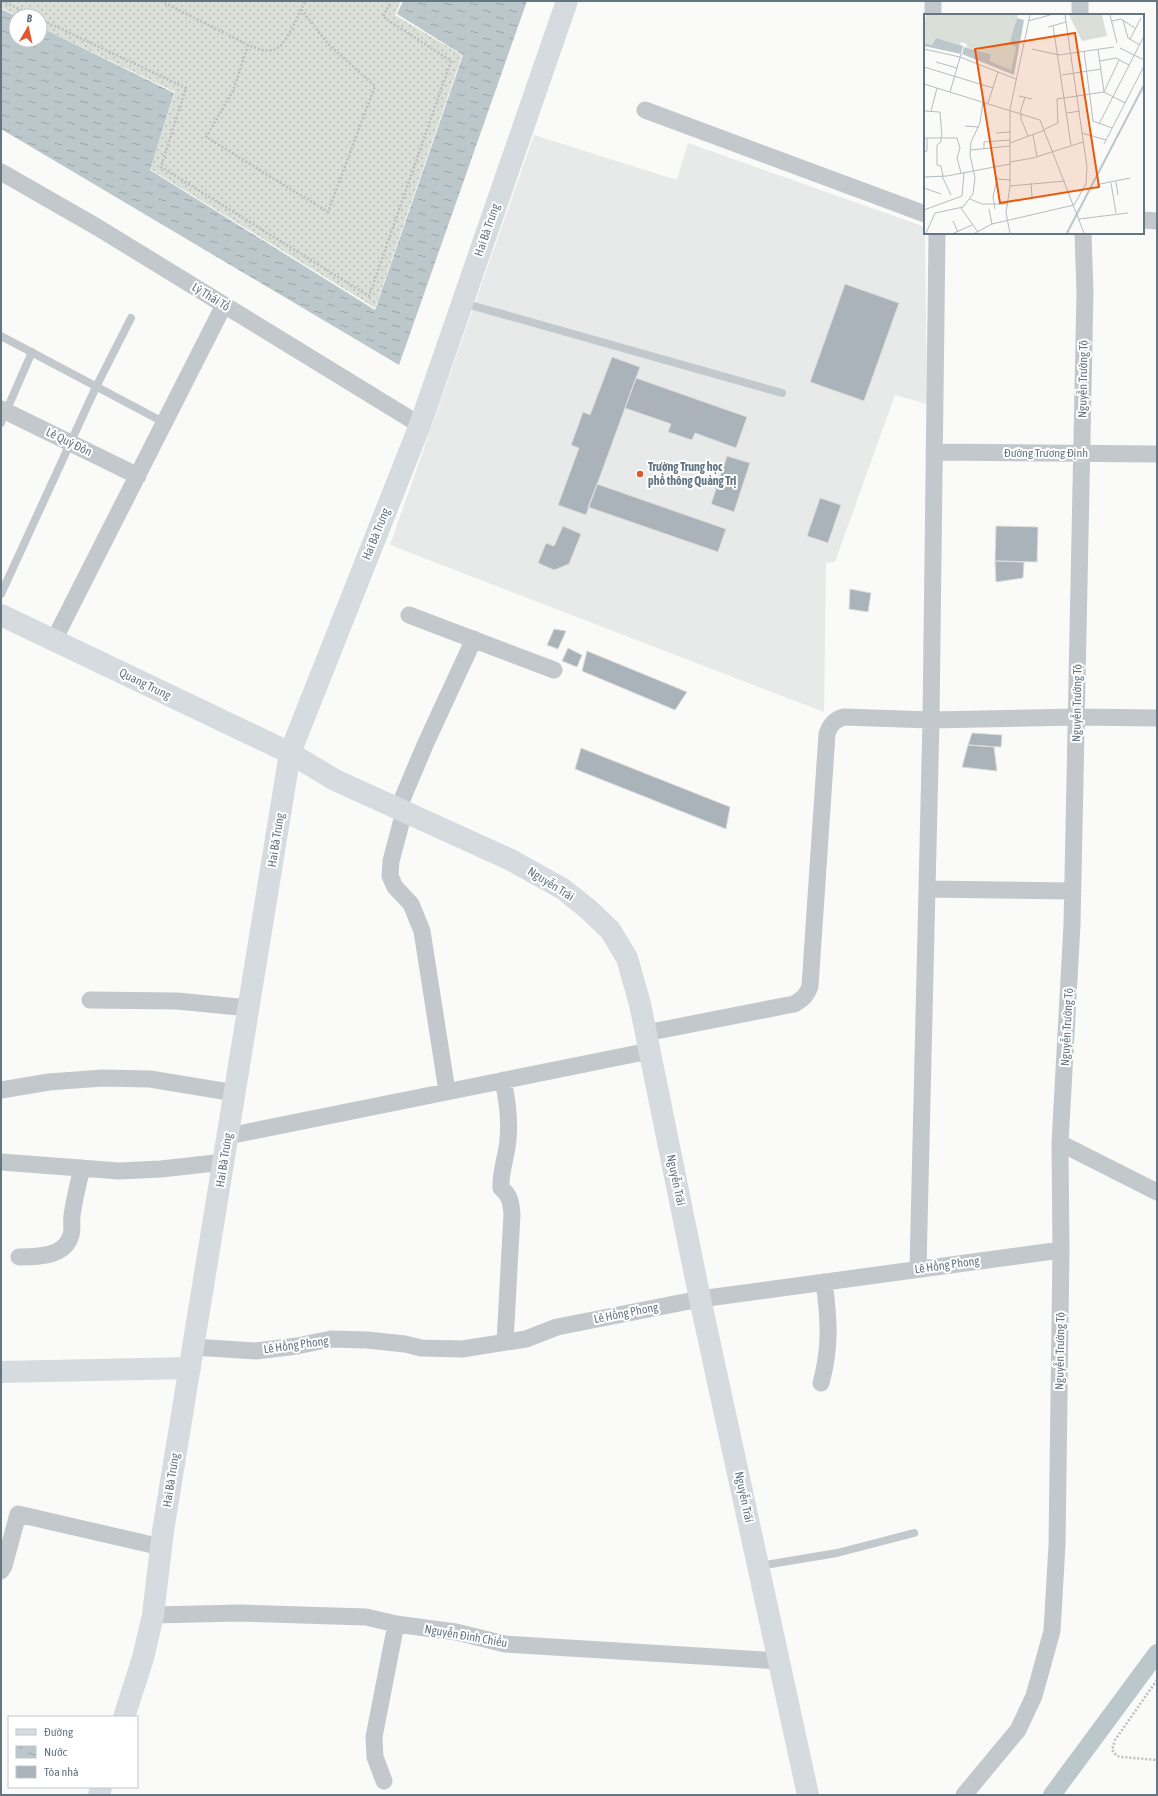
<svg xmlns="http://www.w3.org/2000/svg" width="1158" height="1796" font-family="'Asap Condensed',sans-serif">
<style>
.built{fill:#e8e9e9}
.grass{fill:url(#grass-dots)}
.water{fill:url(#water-ripples)}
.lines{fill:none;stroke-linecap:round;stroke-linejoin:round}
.canal{stroke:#bbc7cb;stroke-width:18}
.building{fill:#aab3b9;stroke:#dcdcda}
.path{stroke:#bbbfc2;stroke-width:2.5;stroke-dasharray:2 2;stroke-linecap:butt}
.lane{stroke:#c3c8cc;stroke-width:8}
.street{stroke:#c3c8cc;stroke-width:17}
.secondary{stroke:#d6dbdf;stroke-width:22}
.primary{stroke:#d6dbdf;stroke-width:22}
.poi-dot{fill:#e4572e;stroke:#fff;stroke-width:1.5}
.labels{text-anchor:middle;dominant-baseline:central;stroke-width:4;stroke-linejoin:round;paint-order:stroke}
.street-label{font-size:12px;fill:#657683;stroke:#fff}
.poi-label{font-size:12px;font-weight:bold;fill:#657683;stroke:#fff;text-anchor:start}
.inset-river{fill:none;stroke:#bbc7cb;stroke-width:2}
.inset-road{fill:none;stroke:#b5bdc2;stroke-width:1}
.view{fill:#e8590c;fill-opacity:0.15;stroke:#e8590c;stroke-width:2}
.inset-edge{fill:none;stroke:#657683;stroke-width:2}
</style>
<defs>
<pattern id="grass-dots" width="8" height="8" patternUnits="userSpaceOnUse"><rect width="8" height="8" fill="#dadfd7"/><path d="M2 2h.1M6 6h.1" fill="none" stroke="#b4b9b4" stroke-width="1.8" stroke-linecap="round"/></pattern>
<pattern id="water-ripples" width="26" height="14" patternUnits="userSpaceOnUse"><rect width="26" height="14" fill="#bbc7cb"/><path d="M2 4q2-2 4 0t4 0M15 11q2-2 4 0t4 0" fill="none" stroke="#9ca6aa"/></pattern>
</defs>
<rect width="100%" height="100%" fill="#fafaf8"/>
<path class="built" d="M 534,135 L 677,180 L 688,143 L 925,227 L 927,404 L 895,395 L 835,562 L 826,563 L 824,712 L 390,545 Z"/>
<path class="grass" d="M 1,1 L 401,1 L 395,15 L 462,55 L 375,308 L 150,169 L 175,92 L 40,27 L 40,16 L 18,16 L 1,8 Z"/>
<path class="water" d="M 403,1 L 527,1 L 399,365 L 1,129 L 1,9 L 16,16 L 16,40 L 40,40 L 40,27 L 174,93 L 150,170 L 375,310 L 463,55 L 397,14 Z"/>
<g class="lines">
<path class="canal" d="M 1052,1795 L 1157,1653"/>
</g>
<path class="building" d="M 845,284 L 899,303 L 864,401 L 810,382 Z
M 612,357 L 640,367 L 586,515 L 558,505 L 579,448 L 571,445 L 583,412 L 590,415 Z
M 636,378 L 747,417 L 736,448 L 695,433 L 692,440 L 668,432 L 671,424 L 625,408 Z
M 727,456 L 750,463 L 734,512 L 711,504 Z
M 597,484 L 726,529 L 718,552 L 588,507 Z
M 820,498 L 841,505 L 828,543 L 807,536 Z
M 563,526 L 581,534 L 569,564 L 554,570 L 538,563 L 546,543 L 554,546 Z
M 996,526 L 1038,527 L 1037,562 L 995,561 Z
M 995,561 L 1024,562 L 1023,578 L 996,582 Z
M 850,589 L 871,593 L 868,612 L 849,609 Z
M 554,629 L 566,631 L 558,649 L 547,645 Z
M 568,648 L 582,655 L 577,667 L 562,661 Z
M 587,651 L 687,692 L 675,710 L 582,671 Z
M 972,733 L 1002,735 L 1001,747 L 968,745 Z
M 968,745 L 994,747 L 997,771 L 962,767 Z
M 581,748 L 730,807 L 726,829 L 575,769 Z"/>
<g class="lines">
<path class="path" d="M 2,1 L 34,16
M 161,1 L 248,45 C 256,48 264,52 273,50 C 286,48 299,13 305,1
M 40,19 L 186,88 L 161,167 L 369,296 L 451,61 L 383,17 L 391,1
M 248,45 L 233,91 L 206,137 L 328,212 L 375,86 L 329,45 L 301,9
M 1157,1680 L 1115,1740 L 1112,1750 L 1117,1756 L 1121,1757 L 1157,1760"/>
<path class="lane" d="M 463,303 L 782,393
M 1,336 L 165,423
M 1,423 L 32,352
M 1,594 L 96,387 L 131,318
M 759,1566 L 837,1553 L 914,1533"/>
<path class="street" d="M 933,1 L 933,15
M 1080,1 L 1080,15
M 645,110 L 925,214
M 1,172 L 97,227 L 420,425
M 1143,220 L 1157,221
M 1,409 L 138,476
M 934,452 L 1157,454
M 409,615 L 554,670
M 54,640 L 224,305
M 398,809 L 425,745 L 474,639
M 404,812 L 391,861 L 390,876 L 395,887 L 411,904 L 422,931 L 447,1091
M 927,889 L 1073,891
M 90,1000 L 177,1001 L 249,1008
M 646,1033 L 794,1004 C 803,999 807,995 810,986 L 827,734 C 830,725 834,720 844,717 L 931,720 L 1077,717 L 1157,718
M 503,1080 C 507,1100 510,1118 508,1139 C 507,1156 500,1171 501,1188 C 510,1195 511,1203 512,1214 L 505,1342
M 1,1090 L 49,1082 L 102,1078 L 150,1079 L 235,1093
M 228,1136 L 649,1051
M 1060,1143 L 1157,1192
M 1,1162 L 119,1171 L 161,1169 L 224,1162
M 19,1257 C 37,1257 65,1257 71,1235 C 73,1229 71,1222 72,1216 C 74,1200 78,1184 82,1168
M 918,1269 L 931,720 L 937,233
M 193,1347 L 256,1351 L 297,1346 L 331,1339 L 367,1340 L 405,1344 L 421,1348 L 462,1349 L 526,1339 L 557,1327 L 700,1299 L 1061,1250
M 821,1383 C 831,1347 829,1318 824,1282
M 1,1571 L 4,1566 L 18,1514 L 161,1547
M 153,1615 L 240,1613 L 366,1617 L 396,1624 L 456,1632 L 505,1644 L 779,1661
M 384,1781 L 375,1757 L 374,1737 L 396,1624
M 964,1795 L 1018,1730 L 1034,1696 L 1052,1631 L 1057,1545 L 1061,1250 L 1060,1143 L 1072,925 L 1085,292 L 1083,233"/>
<path class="secondary" d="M 1,615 L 290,753 L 335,780 L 511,860 L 563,889 L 588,909 L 610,930 L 627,958 L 640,1004 L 700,1299 L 808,1795
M 1,1372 L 190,1368"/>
<path class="primary" d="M 124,1717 L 143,1658 L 153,1615 L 163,1531 L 290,753 L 420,425 L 567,1
M 99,1795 L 101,1787"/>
</g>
<circle class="poi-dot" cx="640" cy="474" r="4"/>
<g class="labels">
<g class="street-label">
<text transform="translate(487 230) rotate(-71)">Hai Bà Trưng</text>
<text transform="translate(211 297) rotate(32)">Lý Thái Tổ</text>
<text transform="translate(1083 379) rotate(-89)">Nguyễn Trường Tộ</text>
<text transform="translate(69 442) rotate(26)">Lê Quý Đôn</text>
<text x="1046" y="453">Đường Trương Định</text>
<text transform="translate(376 534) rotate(-68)">Hai Bà Trưng</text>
<text transform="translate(145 684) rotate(26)">Quang Trung</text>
<text transform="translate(1077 703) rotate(-89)">Nguyễn Trường Tộ</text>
<text transform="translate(276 840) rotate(-81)">Hai Bà Trưng</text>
<text transform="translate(551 884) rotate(32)">Nguyễn Trãi</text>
<text transform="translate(1067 1027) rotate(-87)">Nguyễn Trường Tộ</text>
<text transform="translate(224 1160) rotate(-81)">Hai Bà Trưng</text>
<text transform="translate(676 1180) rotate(78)">Nguyễn Trãi</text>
<text transform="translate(947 1265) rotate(-8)">Lê Hồng Phong</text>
<text transform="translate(626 1313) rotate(-11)">Lê Hồng Phong</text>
<text transform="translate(296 1345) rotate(-8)">Lê Hồng Phong</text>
<text transform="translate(1060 1351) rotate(-89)">Nguyễn Trường Tộ</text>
<text transform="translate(171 1480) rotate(-81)">Hai Bà Trưng</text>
<text transform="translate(744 1497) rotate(78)">Nguyễn Trãi</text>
<text transform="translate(466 1636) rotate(10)">Nguyễn Đình Chiểu</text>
</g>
<g class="poi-label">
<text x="648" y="467">Trường Trung học<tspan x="648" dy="14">phổ thông Quảng Trị</tspan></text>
</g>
</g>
<g transform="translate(924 14)">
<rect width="220" height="220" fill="#fafaf8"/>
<path d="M 3,1 L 94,1 L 85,30 L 92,33 L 87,56 L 66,47 L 67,40 L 43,33 L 43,30 L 37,28 L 36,31 L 12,24 L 9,31 L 0,29 L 0,6 Z" fill="#dadfd7"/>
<path d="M 145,1 L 178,1 L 183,22 L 158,27 Z" fill="#dadfd7"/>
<path d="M 93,4 L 100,6 L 90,61 L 38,40 L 40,33 L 67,40 L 66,47 L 87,56 L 92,33 L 85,30 ZM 12,24 L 39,32 L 37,40 L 0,32 L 0,29 L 8,31 Z" fill="#bbc7cb"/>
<path class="inset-river" d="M 143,219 L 220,71"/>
<path class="inset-road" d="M 186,1 L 193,29M 199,6 L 204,24 L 216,31M 104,7 L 126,1M 188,7 L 197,5 L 211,14M 129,12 L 147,131M 124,13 L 142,8M 206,25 L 217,4M 196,34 L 220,46M 0,35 L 36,43 L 92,65M 108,35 L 135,41 L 190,33M 174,35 L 180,78 L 201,89M 160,37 L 169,107 L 188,114M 176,47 L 192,44 L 205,51M 12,48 L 33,54M 0,53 L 69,74M 138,61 L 177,55M 0,70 L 116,106 L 160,219M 26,78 L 37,40M 95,82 L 108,85M 64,89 L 74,58M 0,97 L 16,98 L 18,123M 7,97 L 13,74M 96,99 L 101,83M 97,99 L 97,105 L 104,122M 143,99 L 156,97M 175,110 L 220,22M 41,112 L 55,113M 121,115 L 134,109 L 133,85 L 180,78 L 195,46M 72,119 L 86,118M 158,119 L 182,126M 109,121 L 113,143M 17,123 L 17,128 L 13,131 L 13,151 L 17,152 L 19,162M 0,124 L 33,124 L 36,134 L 33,144 L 37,159M 86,129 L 121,116M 180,130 L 220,52M 60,135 L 60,128 L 86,126M 47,136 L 86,132M 0,138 L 3,137 L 3,124M 86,148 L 109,144 L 159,128M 18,162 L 27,181M 0,163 L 23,162 L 86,150M 192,168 L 194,181M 107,169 L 108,183M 187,169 L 192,199M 86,172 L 141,167M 0,174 L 17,180M 173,175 L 176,170 L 206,164M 46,185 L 58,190 L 84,190M 37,194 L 54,218M 65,195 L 68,210M 71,195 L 69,183 L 73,165 L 86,166M 0,196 L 38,182 L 40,159M 155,205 L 204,199M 29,207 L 34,218M 2,219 L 11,199 L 39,193 L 49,180 L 51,164 L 46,141 L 47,128 L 56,109 L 59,87M 30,219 L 48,211M 51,219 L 68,210 L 150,191 L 162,170 L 163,153 L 141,1M 86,219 L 82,199 L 86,172 L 86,95 L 106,1"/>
<path class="view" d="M 151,19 L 175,173 L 76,189 L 51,35 Z"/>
<rect width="220" height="220" class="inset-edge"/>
</g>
<rect width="1158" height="1796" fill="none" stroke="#657683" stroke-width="4"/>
<rect x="8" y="1716" width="130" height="72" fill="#ffffff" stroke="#c1c8cd"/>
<rect x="16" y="1729" width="20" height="6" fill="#d6dbdf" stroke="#c1c8cd"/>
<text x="44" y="1736" font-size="12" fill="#657683">Đường</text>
<rect x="16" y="1746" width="20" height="12" fill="url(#water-ripples)" stroke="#c1c8cd"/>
<text x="44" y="1756" font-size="12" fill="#657683">Nước</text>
<rect x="16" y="1766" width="20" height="12" fill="#aab3b9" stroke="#c1c8cd"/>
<text x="44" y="1776" font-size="12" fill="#657683">Tòa nhà</text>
<g transform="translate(28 28) rotate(9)"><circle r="19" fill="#ffffff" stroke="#c1c8cd"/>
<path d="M0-3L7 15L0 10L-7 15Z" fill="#e4572e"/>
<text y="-6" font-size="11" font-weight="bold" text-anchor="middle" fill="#657683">B</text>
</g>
</svg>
